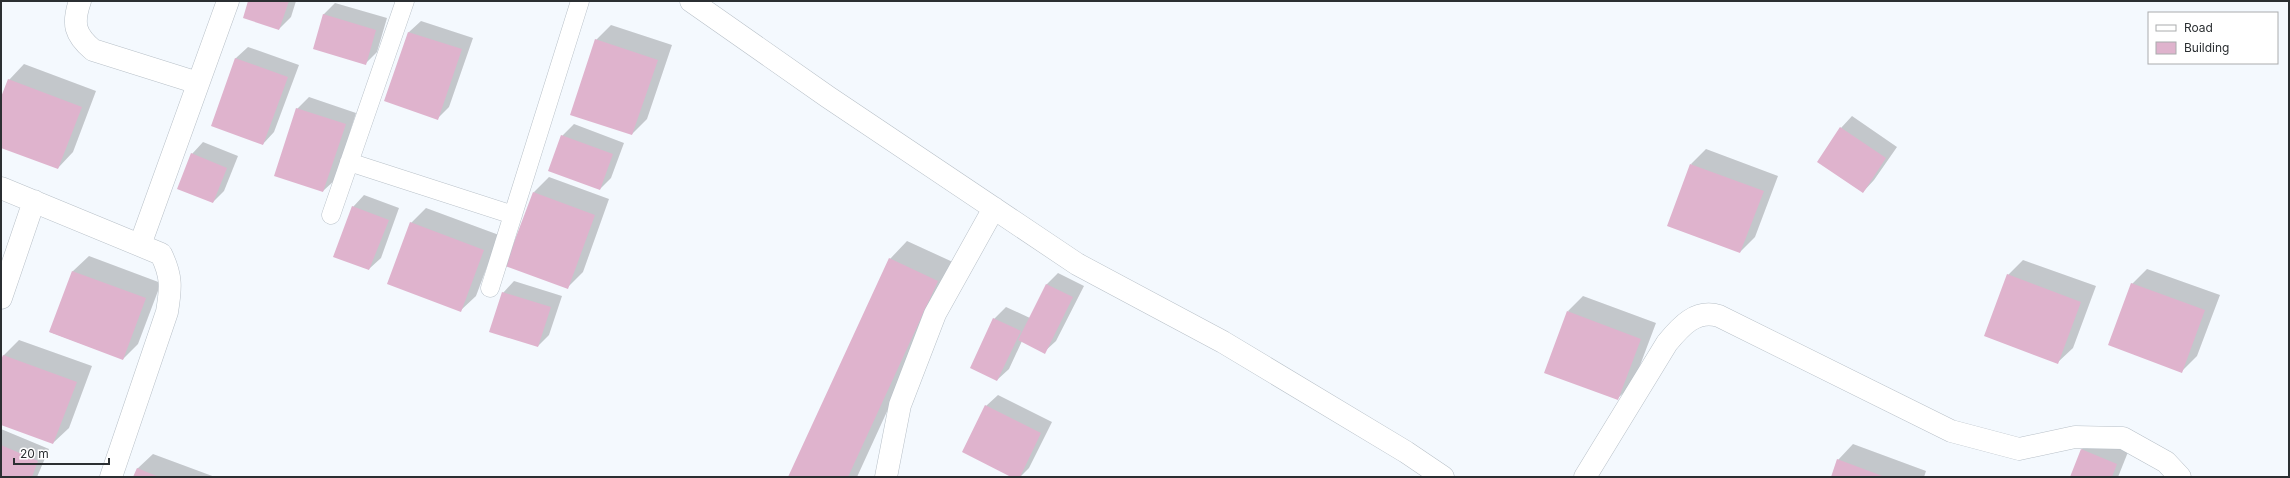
<svg xmlns="http://www.w3.org/2000/svg" width="2290" height="478" font-family="Inter,sans-serif">
<style>
.shadow{fill:#0003}
.building{fill:#dfb3cd}
.lines{fill:none;stroke-linecap:round;stroke-linejoin:round}
.service-casing{stroke:#b8c0c8;stroke-width:19}
.minor-casing{stroke:#b8c0c8;stroke-width:23}
.service{stroke:#fff;stroke-width:18}
.minor{stroke:#fff;stroke-width:22}
</style>
<rect width="100%" height="100%" fill="#f4f9fe"/>
<path class="shadow" d="M 249,1 L 296,1 L 291,17 L 279,29 Z
M 335,3 L 387,18 L 377,52 L 365,64 L 314,48 L 324,14 Z
M 421,21 L 473,38 L 449,107 L 438,118 L 385,100 L 409,32 Z
M 611,25 L 672,45 L 647,119 L 632,134 L 596,40 Z
M 248,47 L 299,65 L 274,132 L 263,144 L 212,125 L 236,58 Z
M 24,64 L 96,91 L 73,152 L 58,168 L 1,147 L 1,100 L 9,80 Z
M 309,97 L 356,113 L 335,180 L 323,191 L 297,109 Z
M 1852,116 L 1897,147 L 1874,180 L 1863,192 L 1841,128 Z
M 574,124 L 624,143 L 611,178 L 600,189 L 562,136 Z
M 203,142 L 238,156 L 224,191 L 213,202 L 192,154 Z
M 1706,149 L 1778,176 L 1755,237 L 1740,252 L 1691,164 Z
M 549,177 L 609,199 L 583,272 L 567,288 L 534,192 Z
M 364,195 L 399,208 L 381,258 L 369,269 L 353,207 Z
M 426,208 L 499,235 L 476,296 L 460,311 L 411,223 Z
M 907,241 L 955,263 L 857,477 L 789,477 L 890,259 Z
M 89,256 L 161,283 L 138,344 L 123,359 L 50,332 L 73,271 Z
M 2023,260 L 2096,286 L 2073,348 L 2057,363 L 2008,275 Z
M 2147,269 L 2220,295 L 2197,356 L 2181,372 L 2132,284 Z
M 1058,273 L 1084,286 L 1056,341 L 1044,352 L 1022,341 L 1009,369 L 997,380 L 994,319 L 1006,307 L 1030,318 L 1047,284 Z
M 514,281 L 562,296 L 549,335 L 538,346 L 503,293 Z
M 1583,296 L 1656,323 L 1633,384 L 1617,399 L 1568,311 Z
M 19,340 L 92,366 L 69,428 L 53,443 L 1,423 L 1,363 L 4,355 Z
M 998,395 L 1052,422 L 1029,468 L 1020,477 L 1013,477 L 986,406 Z
M 1,429 L 49,449 L 37,477 L 1,477 Z
M 2094,438 L 2128,452 L 2118,477 L 2071,477 L 2082,449 Z
M 1853,444 L 1926,471 L 1924,477 L 1832,477 L 1838,460 Z
M 153,454 L 215,477 L 134,477 L 137,469 Z"/>
<path class="building" d="M 248,1 L 289,1 L 279,30 L 243,18 Z
M 323,14 L 376,30 L 366,65 L 313,49 Z
M 408,32 L 462,49 L 438,120 L 384,101 Z
M 595,39 L 658,60 L 632,135 L 570,115 Z
M 235,58 L 288,77 L 263,145 L 211,126 Z
M 8,79 L 82,107 L 58,169 L 1,148 L 1,97 Z
M 296,108 L 346,124 L 323,192 L 274,176 Z
M 1840,127 L 1886,158 L 1863,193 L 1817,162 Z
M 561,135 L 613,154 L 600,190 L 548,171 Z
M 191,153 L 227,168 L 213,203 L 177,189 Z
M 1690,164 L 1764,191 L 1740,253 L 1667,226 Z
M 533,192 L 595,215 L 568,289 L 505,266 Z
M 352,206 L 389,220 L 369,270 L 333,257 Z
M 410,222 L 484,250 L 461,312 L 387,284 Z
M 889,258 L 938,281 L 848,477 L 788,477 Z
M 72,271 L 146,298 L 123,360 L 49,332 Z
M 2007,274 L 2081,302 L 2058,364 L 1984,336 Z
M 2131,283 L 2205,310 L 2182,373 L 2108,345 Z
M 1046,284 L 1073,297 L 1045,354 L 1018,340 Z
M 502,292 L 551,307 L 538,347 L 489,332 Z
M 1567,311 L 1641,339 L 1618,400 L 1544,373 Z
M 993,318 L 1021,331 L 997,381 L 970,368 Z
M 3,355 L 77,382 L 53,444 L 1,425 L 1,360 Z
M 985,405 L 1041,433 L 1020,477 L 1011,477 L 962,452 Z
M 1,445 L 38,461 L 32,477 L 1,477 Z
M 2081,449 L 2117,464 L 2112,477 L 2070,477 Z
M 1837,459 L 1885,477 L 1831,477 Z
M 137,468 L 159,477 L 133,477 Z"/>
<g class="lines">
<g class="service-casing">
<path id="service" d="M 349,162 L 513,215
M 331,215 L 405,1
M 490,288 L 580,1"/>
</g>
<g class="minor-casing">
<path id="minor" d="M 80,1 C 72,24 75,35 93,50 L 198,83
M 691,1 L 828,97 L 1077,264 L 1223,342 L 1406,452 L 1443,477
M 1,188 L 161,254 C 172,276 171,288 167,312 L 111,477
M 140,245 L 228,1
M 1,298 L 34,201
M 886,477 L 900,405 L 935,314 L 994,208
M 1585,477 L 1667,343 C 1681,326 1696,309 1719,316 L 1951,431 L 2019,449 L 2075,437 L 2123,438 L 2166,462 L 2180,477"/>
</g>
<use href="#service" class="service"/>
<use href="#minor" class="minor"/>
</g>
<rect width="2290" height="478" fill="none" stroke="#2b2f32" stroke-width="4"/>
<rect x="2148" y="12" width="130" height="52" fill="#ffffff" stroke="#aaacad"/>
<rect x="2156" y="25" width="20" height="6" fill="#ffffff" stroke="#aaacad"/>
<text x="2184" y="32" font-size="12" fill="#2b2f32">Road</text>
<rect x="2156" y="42" width="20" height="12" fill="#dfb3cd" stroke="#aaacad"/>
<text x="2184" y="52" font-size="12" fill="#2b2f32">Building</text>
<path d="M14 458v6h95v-6" fill="none" stroke="#2b2f32" stroke-width="2"/>
<text x="20" y="458" font-size="12" fill="#2b2f32" stroke="#ffffff" stroke-width="3" paint-order="stroke">20 m</text>
</svg>
